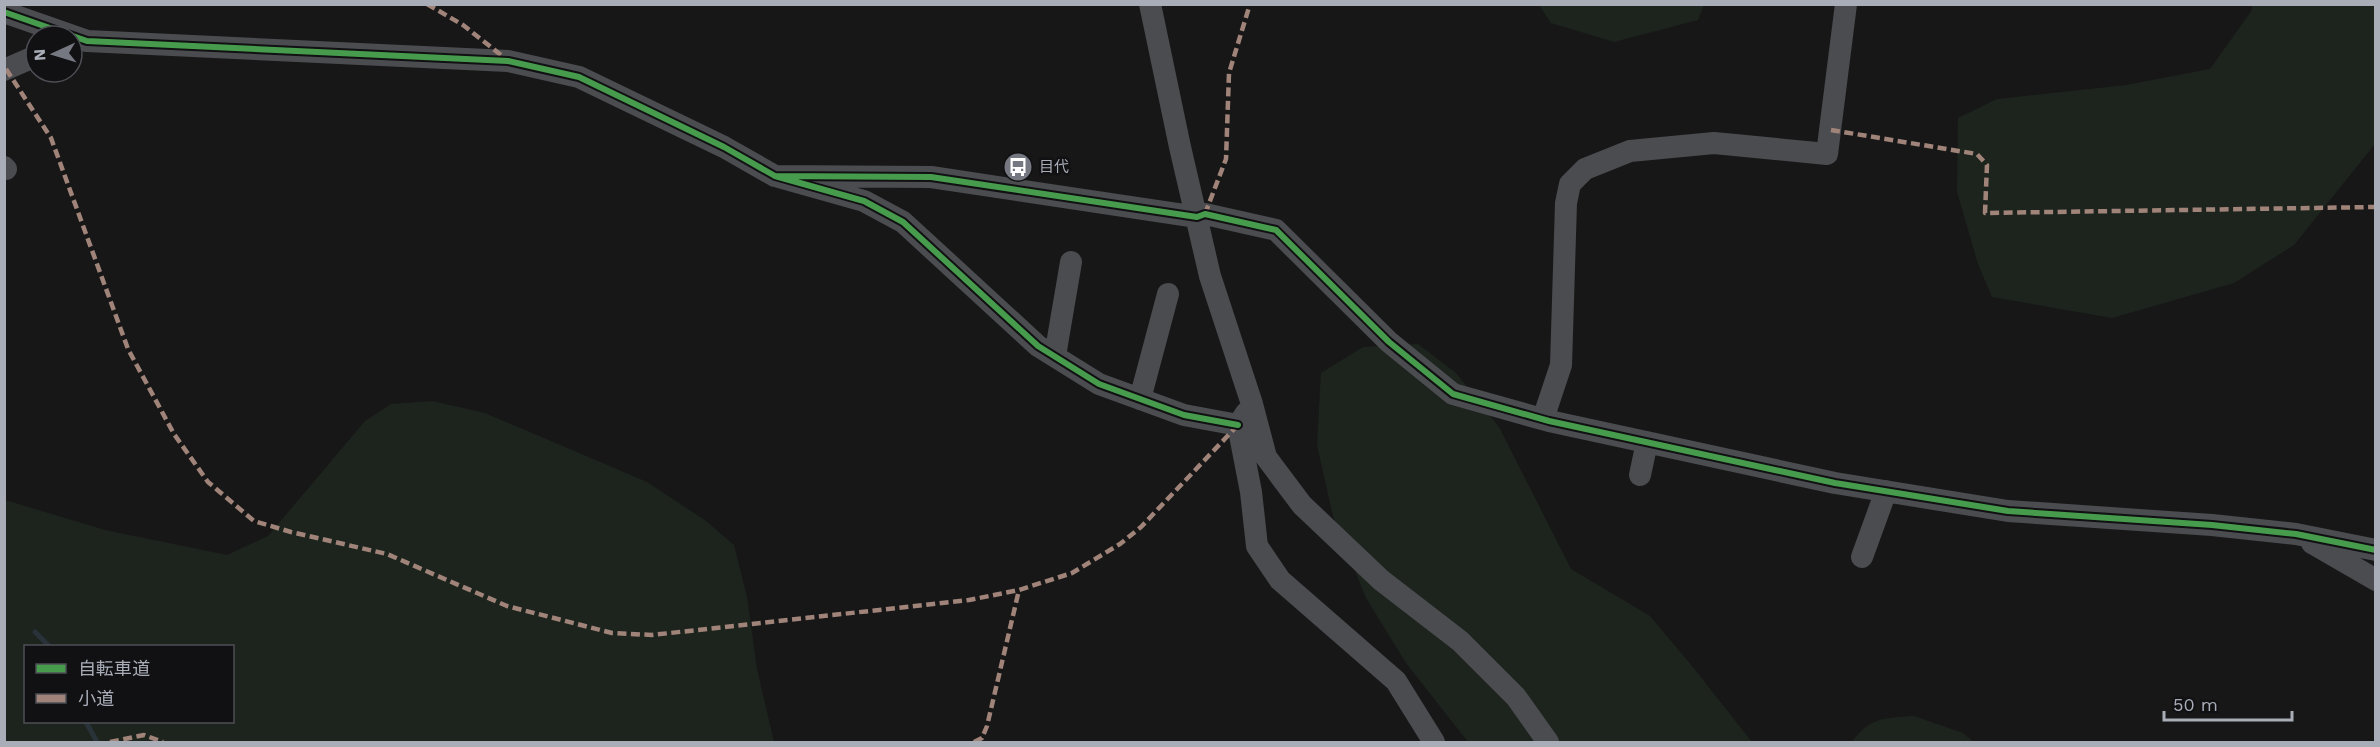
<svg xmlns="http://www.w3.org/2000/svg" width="2380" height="747" font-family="'Work Sans','Noto Sans JP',sans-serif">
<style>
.green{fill:#1d241e;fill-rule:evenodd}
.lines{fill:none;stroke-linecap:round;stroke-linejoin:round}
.stream{stroke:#2a3239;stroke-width:5}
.minor{stroke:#4b4c50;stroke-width:22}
.quiet{stroke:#a18479;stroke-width:4.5;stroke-dasharray:9 4.5;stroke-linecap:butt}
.cycleway-casing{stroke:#111113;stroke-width:10}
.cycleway{stroke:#469c4c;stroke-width:6}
.labels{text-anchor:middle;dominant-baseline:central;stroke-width:5;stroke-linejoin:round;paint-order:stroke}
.poi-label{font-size:15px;fill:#a8adb8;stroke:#111113;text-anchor:start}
</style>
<rect width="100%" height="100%" fill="#171717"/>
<path class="green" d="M 1539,5 L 1704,5 L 1698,20 L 1614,42 L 1551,23 Z
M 2252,5 L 2375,5 L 2375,144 L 2294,245 L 2234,283 L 2112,318 L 1992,297 L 1978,264 L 1957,192 L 1958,118 L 1997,99 L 2126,85 L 2210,69 L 2252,10 Z
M 1418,344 L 1456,373 L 1499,427 L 1571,569 L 1650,616 L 1692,666 L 1752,742 L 1468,742 L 1406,663 L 1366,598 L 1333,516 L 1317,445 L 1321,373 L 1363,347 Z
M 432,401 L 485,413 L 647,482 L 706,521 L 734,545 L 747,597 L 757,669 L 774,742 L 5,742 L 5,500 L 105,530 L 227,555 L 268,536 L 365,421 L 391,404 ZM 232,646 L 232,722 L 26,722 L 26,646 Z
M 1914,716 L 1963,733 L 1974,742 L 1852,742 C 1870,717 1884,718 1914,716 Z"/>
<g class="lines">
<path class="stream" d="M 35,632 L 49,646
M 86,722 L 97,742"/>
<path class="minor" d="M 1150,4 L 1180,147 L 1210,276 L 1252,404 L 1266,457 L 1302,505 L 1381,580 L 1460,641 L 1516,697 L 1548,742
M 4,12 L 87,41 L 508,61 L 579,77 L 724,147 L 775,176 L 864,201 L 903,222 L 1038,346 L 1099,384 L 1184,415 L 1238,425
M 4,70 L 36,56
M 4,167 L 6,169
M 775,176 L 931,177 L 1197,217 L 1205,214 L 1276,230 L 1389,342 L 1453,394 L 1549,421 L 1835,483 L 2008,511 L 2212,525 L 2296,534 L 2376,550
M 1055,356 L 1071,262
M 1140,399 L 1168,294
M 1246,413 L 1238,425 L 1251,492 L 1257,546 L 1280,580 L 1396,681 L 1434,742
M 1543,419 L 1561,365 L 1566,203 L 1570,184 L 1585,169 L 1630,151 L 1714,143 L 1827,154 L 1846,4
M 1640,475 L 1647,442
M 2312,543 L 2376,580
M 1862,557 L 1886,491"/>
<path class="quiet" d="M 427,4 L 463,25 L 506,59
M 6,69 L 51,138 L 128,349 L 174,434 L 208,482 L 254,521 L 291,532 L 387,554 L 507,606 L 612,633 L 652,635 L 969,600 L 1019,590 L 1072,573 L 1120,544 L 1141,527 L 1238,425
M 1831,130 L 1977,154 L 1987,165 L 1985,213 L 2376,207
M 1205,214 L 1226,159 L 1229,73 L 1250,4
M 110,742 L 144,735 L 163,742
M 974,742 L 982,738 L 987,726 L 1019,590"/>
<g class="cycleway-casing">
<path id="cycleway" d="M 4,12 L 87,41 L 508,61 L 579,77 L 724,147 L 775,176 L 864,201 L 903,222 L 1038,346 L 1099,384 L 1184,415 L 1238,425
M 775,176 L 931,177 L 1197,217 L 1205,214 L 1276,230 L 1389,342 L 1453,394 L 1549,421 L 1835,483 L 2008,511 L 2212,525 L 2296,534 L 2376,550"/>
</g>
<use href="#cycleway" class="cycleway"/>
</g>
<defs>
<g id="bus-disc" transform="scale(1.5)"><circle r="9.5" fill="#757880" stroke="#111113"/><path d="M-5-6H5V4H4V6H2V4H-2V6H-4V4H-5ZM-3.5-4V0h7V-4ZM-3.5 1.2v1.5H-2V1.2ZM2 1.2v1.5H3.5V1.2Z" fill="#fff"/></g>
</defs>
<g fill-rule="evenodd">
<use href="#bus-disc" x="1018" y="167"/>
</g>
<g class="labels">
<g class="poi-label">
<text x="1039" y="167">目代</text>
</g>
</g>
<rect width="2380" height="747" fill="none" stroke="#a8adb8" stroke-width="12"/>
<rect x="24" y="645" width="210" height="78" fill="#111113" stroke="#4d4f55" stroke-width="1.5"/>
<rect x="36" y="664" width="30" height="9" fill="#469c4c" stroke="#4d4f55" stroke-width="1.5"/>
<text x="78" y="675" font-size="18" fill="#a8adb8">自転車道</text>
<rect x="36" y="694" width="30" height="9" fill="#a18479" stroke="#4d4f55" stroke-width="1.5"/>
<text x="78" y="705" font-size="18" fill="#a8adb8">小道</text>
<g transform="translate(54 54) rotate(266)"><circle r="28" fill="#111113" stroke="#4d4f55" stroke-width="1.5"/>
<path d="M0-4.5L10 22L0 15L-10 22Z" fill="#757880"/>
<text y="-9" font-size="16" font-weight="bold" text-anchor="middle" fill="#a8adb8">N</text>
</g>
<path d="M2164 711v9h128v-9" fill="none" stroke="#a8adb8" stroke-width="3"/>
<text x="2173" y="711" font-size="18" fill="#a8adb8" stroke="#111113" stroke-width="4.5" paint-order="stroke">50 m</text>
</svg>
